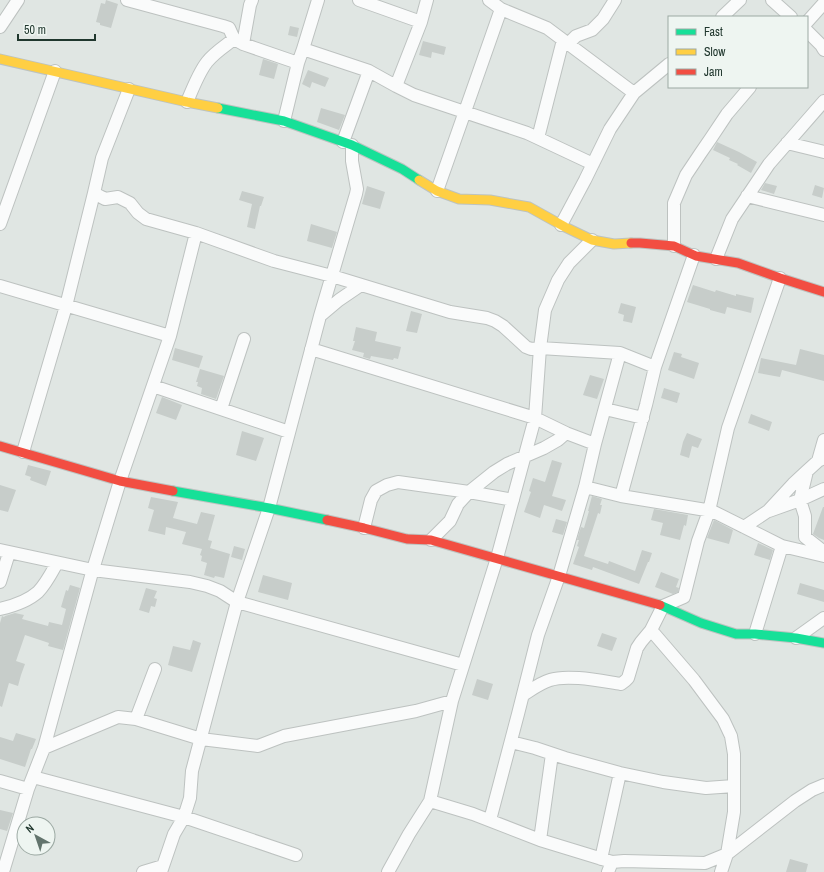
<svg xmlns="http://www.w3.org/2000/svg" width="824" height="872" font-family="'Archivo Narrow',sans-serif">
<style>
.building{fill:#c7cdca}
.lines{fill:none;stroke-linecap:round;stroke-linejoin:round}
.street-casing{stroke:#bdc2c0;stroke-width:14}
.fast-casing{stroke:#bdc3c0;stroke-width:11}
.slow-casing{stroke:#bdc3c0;stroke-width:11}
.jam-casing{stroke:#bdc3c0;stroke-width:11}
.street{stroke:#fafbfb;stroke-width:12}
.fast{stroke:#16e098;stroke-width:9}
.slow{stroke:#ffcf43;stroke-width:9}
.jam{stroke:#f24e42;stroke-width:9}
</style>
<rect width="100%" height="100%" fill="#e0e6e3"/>
<path class="building" d="M 106,0 L 118,4 L 111,28 L 100,25 L 100,23 L 96,22 L 101,3 L 105,4 Z
M 290,26 L 299,28 L 297,37 L 288,35 Z
M 423,41 L 446,47 L 444,55 L 432,52 L 431,58 L 419,55 Z
M 263,59 L 278,64 L 274,79 L 259,75 Z
M 308,70 L 329,78 L 325,87 L 312,82 L 310,88 L 302,84 Z
M 321,108 L 345,115 L 339,130 L 317,122 Z
M 717,142 L 739,152 L 757,162 L 751,173 L 737,165 L 738,164 L 729,160 L 730,158 L 713,150 Z
M 765,183 L 777,186 L 774,194 L 761,190 Z
M 815,185 L 824,188 L 822,198 L 812,195 Z
M 367,186 L 385,192 L 380,209 L 362,204 Z
M 242,191 L 264,197 L 261,206 L 260,206 L 255,229 L 247,227 L 252,204 L 239,200 Z
M 311,224 L 337,232 L 332,248 L 307,241 Z
M 693,285 L 715,292 L 716,290 L 736,296 L 736,294 L 754,298 L 751,313 L 727,307 L 725,314 L 710,310 L 710,309 L 687,302 Z
M 621,303 L 636,307 L 632,323 L 623,321 L 624,315 L 618,313 Z
M 411,311 L 422,314 L 417,333 L 406,331 Z
M 356,327 L 377,332 L 375,341 L 401,347 L 398,359 L 394,358 L 393,360 L 371,356 L 370,359 L 363,357 L 364,353 L 352,350 L 355,341 L 353,341 Z
M 175,348 L 203,356 L 199,368 L 172,360 Z
M 800,349 L 824,355 L 824,381 L 782,370 L 780,377 L 758,373 L 761,358 L 796,365 Z
M 674,352 L 682,354 L 681,357 L 699,363 L 694,379 L 668,370 Z
M 200,369 L 224,376 L 216,399 L 201,394 L 202,388 L 197,386 L 198,382 L 196,382 Z
M 590,375 L 604,379 L 597,399 L 583,395 Z
M 664,388 L 680,393 L 677,403 L 661,398 Z
M 162,397 L 182,405 L 176,420 L 156,413 Z
M 751,414 L 772,422 L 769,431 L 748,423 Z
M 242,431 L 264,438 L 256,461 L 236,455 Z
M 687,433 L 702,439 L 698,448 L 692,446 L 689,458 L 680,455 L 683,442 Z
M 552,460 L 562,463 L 552,496 L 566,500 L 562,511 L 544,505 L 540,518 L 524,512 L 531,492 L 529,491 L 533,478 L 545,482 Z
M 28,465 L 51,471 L 46,486 L 30,480 L 31,477 L 25,475 Z
M 0,485 L 16,490 L 8,512 L 0,510 Z
M 592,496 L 602,499 L 600,505 L 602,505 L 600,514 L 598,513 L 584,556 L 608,564 L 609,561 L 635,571 L 642,550 L 652,553 L 649,562 L 648,562 L 639,584 L 593,567 L 592,570 L 573,564 L 579,547 L 577,546 L 579,540 L 577,540 L 581,527 L 584,528 L 589,511 L 588,511 Z
M 151,497 L 178,502 L 173,518 L 197,524 L 201,512 L 215,515 L 208,540 L 212,541 L 210,548 L 230,554 L 224,578 L 215,576 L 214,578 L 204,575 L 207,563 L 201,561 L 202,556 L 200,555 L 202,549 L 182,544 L 186,532 L 166,527 L 165,535 L 148,531 L 154,510 L 148,508 Z
M 823,507 L 824,507 L 824,540 L 819,538 L 813,534 Z
M 654,509 L 688,515 L 686,526 L 684,525 L 680,540 L 660,535 L 663,523 L 651,520 Z
M 556,519 L 567,522 L 563,535 L 552,532 Z
M 714,520 L 733,530 L 729,544 L 707,538 Z
M 758,543 L 773,550 L 770,560 L 754,555 Z
M 234,546 L 245,549 L 242,560 L 231,557 Z
M 661,572 L 679,579 L 676,587 L 679,588 L 678,592 L 673,594 L 655,587 Z
M 263,575 L 292,583 L 288,600 L 258,592 Z
M 800,583 L 824,590 L 824,602 L 797,594 Z
M 70,585 L 80,588 L 63,650 L 48,646 L 49,643 L 25,635 L 16,661 L 25,664 L 21,675 L 18,686 L 9,683 L 2,707 L 0,706 L 0,623 L 2,616 L 4,617 L 5,616 L 15,613 L 24,615 L 22,619 L 48,626 L 49,622 L 62,625 L 66,609 L 61,607 L 66,590 L 68,591 Z
M 146,588 L 157,591 L 154,598 L 157,599 L 155,607 L 151,606 L 149,613 L 139,610 Z
M 602,633 L 617,638 L 612,651 L 597,646 Z
M 193,640 L 201,643 L 192,672 L 168,665 L 173,646 L 190,650 Z
M 477,679 L 493,684 L 488,700 L 472,695 Z
M 16,733 L 36,739 L 32,749 L 31,749 L 25,767 L 0,759 L 0,737 L 13,741 Z
M 0,810 L 13,813 L 7,831 L 0,829 Z
M 790,859 L 808,864 L 806,872 L 786,872 Z"/>
<g class="lines">
<g class="street-casing">
<path id="street" d="M 127,0 L 223,26 L 229,28 L 234,39 L 243,44 L 298,63
M 359,0 L 421,22 L 427,0
M 772,0 L 791,17
M 501,9 L 547,28 L 634,93
M 722,17 L 740,0
M 807,22 L 824,3
M 0,27 L 18,0
M 807,31 L 821,45 L 824,50
M 243,44 L 250,5 L 252,0
M 568,44 L 576,36 L 592,30 L 603,19 L 615,0
M 303,49 L 369,71 L 396,86 L 421,22
M 396,86 L 414,95 L 527,133 L 593,164
M 187,102 C 192,90 199,72 207,62 C 214,53 225,46 234,39
M 284,121 L 298,63 L 303,49 L 318,0
M 538,138 L 563,40
M 343,142 L 369,71
M 787,143 L 824,152
M 437,191 L 501,9 L 489,0
M 94,193 L 105,199 L 118,197 L 130,203 L 138,213 L 146,219 L 196,233 L 274,261 L 332,276 L 450,312 L 487,318 L 495,321 L 503,326 L 526,347 L 531,349 L 540,348 L 620,353 L 655,367
M 747,196 L 824,215
M 0,224 L 55,71
M 561,225 L 585,180 L 610,129 L 634,93 L 669,64
M 674,246 L 674,203 L 686,175 L 700,154 L 711,138 L 727,114 L 750,87
M 716,259 L 732,219 L 769,164 L 824,101
M 0,286 L 170,336
M 320,316 L 339,300 L 361,285
M 311,349 L 535,418 L 566,433 L 595,444
M 153,386 L 289,432
M 221,409 L 244,339
M 605,409 L 643,418
M 23,452 L 66,306 L 94,193 L 102,158 L 129,89
M 818,461 L 824,440
M 807,471 L 800,500 L 805,516 L 805,537 L 824,552
M 585,487 L 621,496 L 712,511 L 782,546 L 824,556
M 621,496 L 646,405 L 655,367 L 694,255
M 769,511 L 800,500 L 824,489
M 744,527 L 768,511 L 793,484 L 807,471 L 818,461 L 824,458
M 364,528 L 371,500 L 376,491 L 387,485 L 398,482 L 469,492 L 513,500
M 431,540 L 450,521 L 458,504 L 469,492 L 494,472 L 507,464 L 544,448 L 558,440 L 566,433
M 0,550 L 93,570 L 190,582 L 207,586 L 220,591 L 237,602 L 269,508 L 320,316 L 356,194 L 357,189 L 352,161 L 352,145
M 0,582 L 9,553
M 0,609 C 13,606 28,601 38,592 C 46,584 52,572 57,563
M 755,634 L 782,546
M 796,638 L 824,618
M 523,695 C 531,690 540,683 550,680 C 568,674 601,681 621,684 L 625,681 L 628,678 L 637,648 L 641,642 L 651,630
M 136,719 L 155,669
M 511,742 L 535,748 L 565,758 L 620,773 L 663,782 L 706,788 L 734,786
M 44,748 L 118,717 L 136,719 L 201,739 L 258,746 L 284,736 L 416,711 L 452,701
M 33,777 L 184,817 L 296,855
M 0,781 L 28,789
M 430,801 L 473,814 L 540,840 L 612,862
M 490,820 L 518,714 L 538,635 L 559,576 L 585,487 L 595,444 L 620,353
M 540,840 L 552,754
M 601,859 L 620,773
M 3,872 L 28,789 L 44,748 L 91,576 L 120,481 L 170,336 L 196,233
M 143,872 L 163,866
M 161,872 L 174,834 L 184,817 L 190,798 L 192,771 L 237,602 L 463,665
M 388,872 L 409,834 L 430,801 L 452,701 L 497,558 L 535,418 L 540,348 L 545,310 L 558,280 L 569,263 L 592,240
M 608,872 L 612,862 L 624,861 L 705,863 L 727,854 L 795,801 L 812,790 L 824,785
M 721,872 L 727,854 L 734,812 L 734,754 L 731,736 L 723,719 L 694,680 L 651,630 L 663,606 L 684,597 L 698,541 L 709,511 L 728,428 L 780,278"/>
</g>
<g class="fast-casing">
<path id="fast" d="M 218,108 L 284,121 L 352,145 L 402,169 L 419,180
M 173,491 L 269,508 L 327,520
M 660,605 L 701,623 L 736,634 L 755,634 L 796,638 L 824,643"/>
</g>
<g class="slow-casing">
<path id="slow" d="M 0,59 L 187,102 L 218,108
M 419,180 L 437,191 L 459,199 L 490,200 L 529,207 L 565,227 L 592,240 L 614,244 L 631,243"/>
</g>
<g class="jam-casing">
<path id="jam" d="M 631,243 L 640,243 L 674,246 L 696,256 L 738,263 L 780,278 L 824,292
M 0,446 L 120,481 L 173,491
M 327,520 L 364,528 L 407,539 L 431,540 L 660,605"/>
</g>
<use href="#street" class="street"/>
<use href="#fast" class="fast"/>
<use href="#slow" class="slow"/>
<use href="#jam" class="jam"/>
</g>
<rect x="668" y="16" width="140" height="72" fill="#eef5f1" stroke="#9ca9a3"/>
<rect x="676" y="29" width="20" height="6" fill="#16e098" stroke="#9ca9a3"/>
<text x="704" y="36" font-size="12" fill="#20372e">Fast</text>
<rect x="676" y="49" width="20" height="6" fill="#ffcf43" stroke="#9ca9a3"/>
<text x="704" y="56" font-size="12" fill="#20372e">Slow</text>
<rect x="676" y="69" width="20" height="6" fill="#f24e42" stroke="#9ca9a3"/>
<text x="704" y="76" font-size="12" fill="#20372e">Jam</text>
<g transform="translate(36 836) rotate(320)"><circle r="19" fill="#eef5f1" stroke="#9ca9a3"/>
<path d="M0-3L7 15L0 10L-7 15Z" fill="#63746d"/>
<text y="-6" font-size="11" font-weight="bold" text-anchor="middle" fill="#20372e">N</text>
</g>
<path d="M18 34v6h77v-6" fill="none" stroke="#20372e" stroke-width="2"/>
<text x="24" y="34" font-size="12" fill="#20372e" stroke="#eef5f1" stroke-width="3" paint-order="stroke">50 m</text>
</svg>
